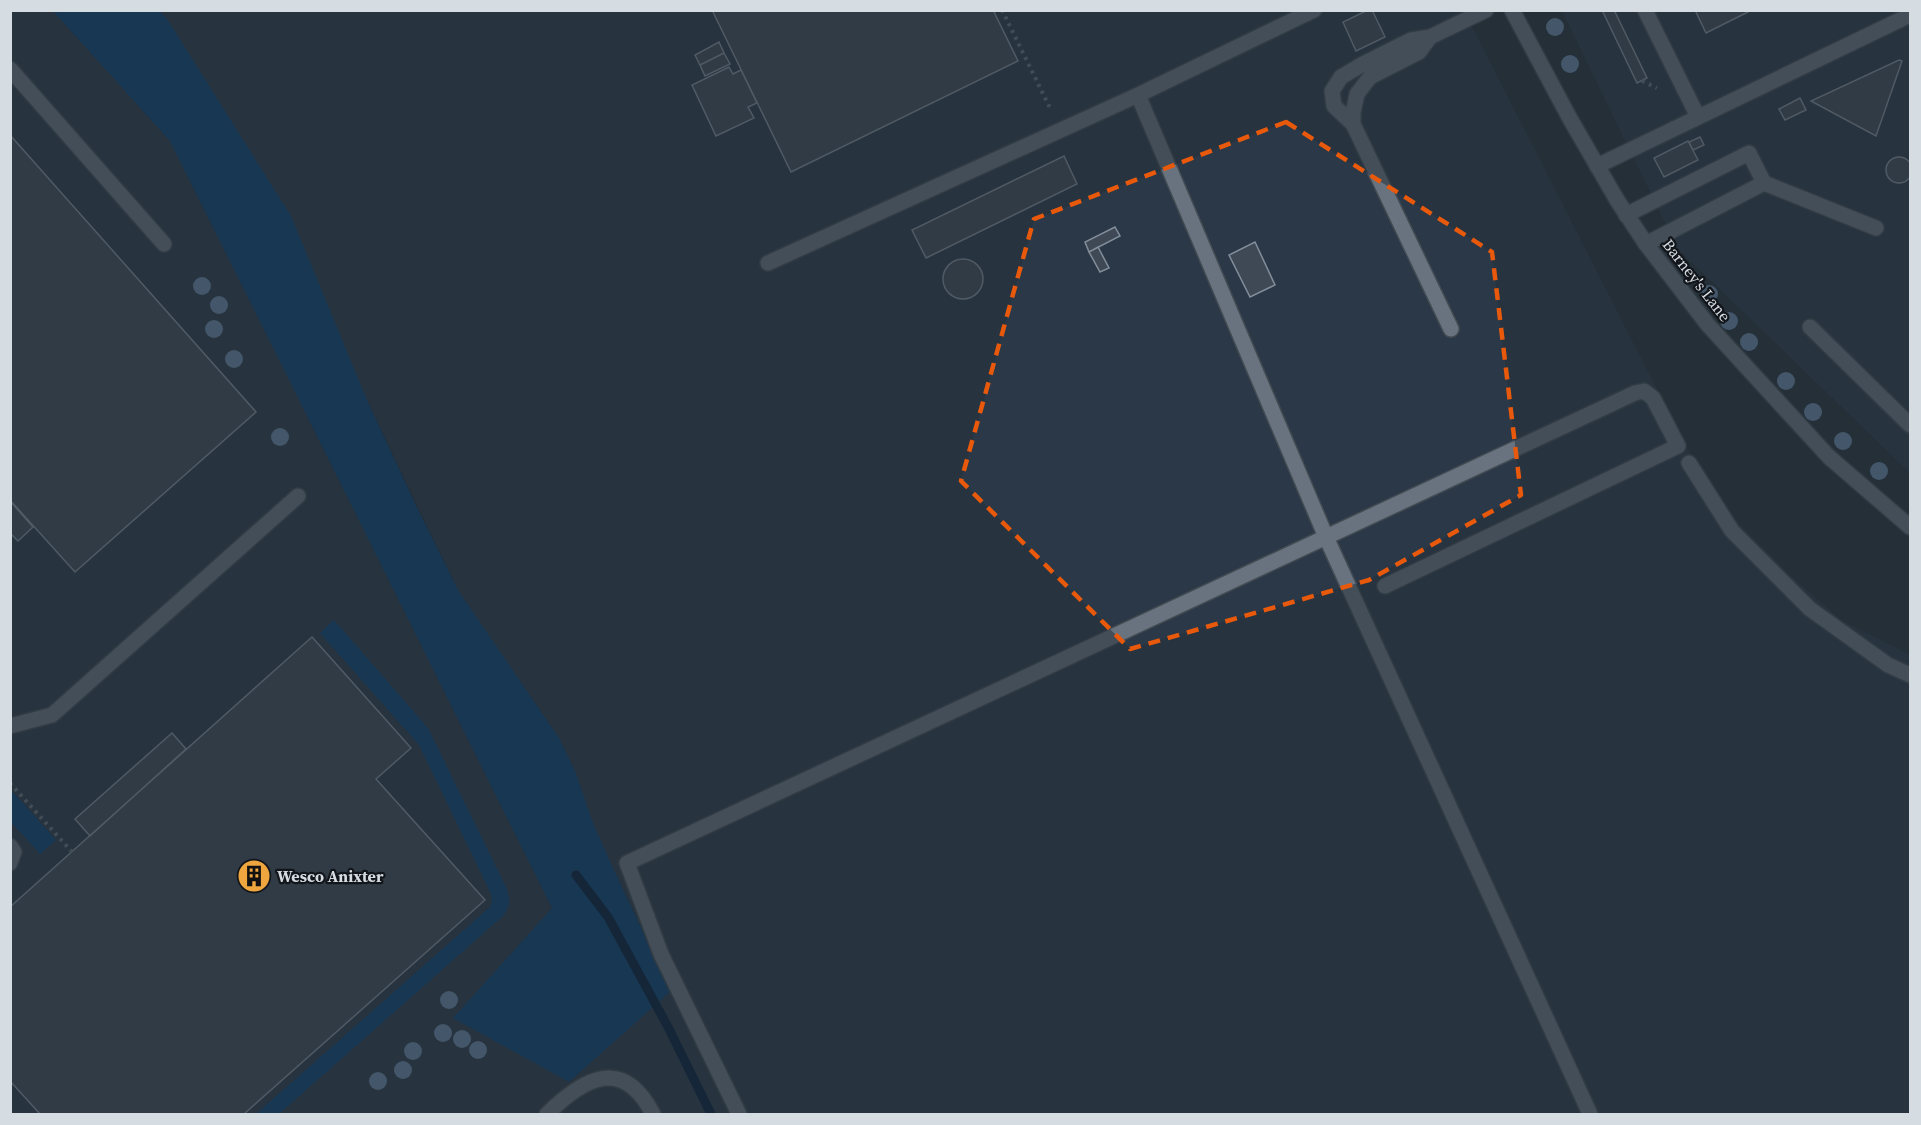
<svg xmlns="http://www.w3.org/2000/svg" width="1921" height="1125" font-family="'Source Serif 4',serif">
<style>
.built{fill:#2a3847}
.green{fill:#084072}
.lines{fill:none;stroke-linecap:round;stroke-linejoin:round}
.stream{stroke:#021c37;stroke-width:9}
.building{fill:#3f4955;stroke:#838e9b;stroke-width:1.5}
.service-casing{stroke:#424a52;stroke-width:18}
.tertiary-casing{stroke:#424a52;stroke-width:18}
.path{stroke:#666f78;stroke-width:4;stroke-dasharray:3 4.5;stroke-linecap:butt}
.service{stroke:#68737f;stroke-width:15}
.tertiary{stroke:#68737f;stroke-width:15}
.tree{fill:#6a86a4}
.marked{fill:none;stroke:#e8590c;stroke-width:4.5;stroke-dasharray:12 8;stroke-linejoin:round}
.labels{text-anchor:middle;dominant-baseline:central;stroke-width:4.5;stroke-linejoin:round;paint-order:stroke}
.street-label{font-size:16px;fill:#d5dce2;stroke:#12161b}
.poi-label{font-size:16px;font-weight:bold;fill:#d5dce2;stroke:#12161b;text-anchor:start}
</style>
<rect width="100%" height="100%" fill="#252f39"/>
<path class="built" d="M 10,11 L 53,11 L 170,141 L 552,908 L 453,1018 L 671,991 L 613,868 L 593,823 L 575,771 L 559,738 L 458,590 L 367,400 L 169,22 L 160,11 L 1464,11 L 1690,454 L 1739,524 L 1791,576 L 1842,621 L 1910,655 L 1910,1114 L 11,1114 Z
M 1562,11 L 1910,11 L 1910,473 L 1678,249 Z"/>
<path class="green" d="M 53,11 L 160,11 L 169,22 L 291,216 L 367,400 L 414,501 L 458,590 L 559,738 L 575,771 L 593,823 L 613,868 L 671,991 L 569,1082 L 453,1018 L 552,908 L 170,141 Z
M 334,620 L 428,728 L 506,887 C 510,898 511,906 503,916 L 279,1114 L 256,1114 L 491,906 L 492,897 L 490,892 L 419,745 L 320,633 Z
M 11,790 L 56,840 L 40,854 L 11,822 Z"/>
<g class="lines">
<path class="stream" d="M 576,875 L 608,917 L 668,1027 L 711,1114"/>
</g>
<path class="building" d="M 712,10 L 993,10 L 1018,61 L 791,172 Z
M 1368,10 L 1372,10 L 1385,37 L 1356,51 L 1343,22 Z
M 1602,10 L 1614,10 L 1647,78 L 1637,83 Z
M 1695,10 L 1752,10 L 1706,33 Z
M 719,42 L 724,53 L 700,65 L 695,55 Z
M 724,53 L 730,64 L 705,76 L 700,65 Z
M 1899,60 L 1902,61 L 1876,136 L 1811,101 Z
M 729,67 L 733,74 L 741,70 L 757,103 L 748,107 L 754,118 L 716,136 L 692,85 Z
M 1800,98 L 1806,110 L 1785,120 L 1779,109 Z
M 10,135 L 256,412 L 75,572 L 10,500 Z
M 1700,137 L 1704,145 L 1693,150 L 1689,142 Z
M 1688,141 L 1698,160 L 1664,177 L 1654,158 Z
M 1064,156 L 1077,184 L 926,258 L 912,230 Z
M1886 170a13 13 0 1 1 26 0a13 13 0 1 1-26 0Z
M 1115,227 L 1120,236 L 1089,252 L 1085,242 Z
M 1255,242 L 1275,285 L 1250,297 L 1229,255 Z
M 1098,247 L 1109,268 L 1100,272 L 1089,252 Z
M943 279a20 20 0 1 1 40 0a20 20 0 1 1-40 0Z
M 10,501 L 33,527 L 18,541 L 10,533 Z
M 312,637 L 411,748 L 376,779 L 485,900 L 244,1114 L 40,1114 L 10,1081 L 10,907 Z
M 172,733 L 186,749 L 90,836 L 75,819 Z"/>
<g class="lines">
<g class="service-casing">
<path id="service" d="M 1645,10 L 1698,117
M 10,69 L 164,244
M 1138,95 L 1326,537 L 1590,1114
M 1353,124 L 1353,113 L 1357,94 L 1370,77 L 1419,52 L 1430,37
M 1597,166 L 1910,15
M 1764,183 L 1876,228
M 1626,215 L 1749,153 L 1764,183 L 1646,244
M 768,263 L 1138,95 L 1314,10
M 1810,327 L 1910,425
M 1451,329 L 1353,124 L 1334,106 L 1332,91 L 1341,77 L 1363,64 L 1411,40 L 1430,37 L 1486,10
M 1689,463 L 1732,531 L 1810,609 L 1888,665 L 1910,675
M 10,726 L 52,715 L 298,496
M 10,846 L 14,852 L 10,863
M 547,1114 C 585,1077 623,1056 653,1114
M 739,1114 L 661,954 L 627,863 L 1635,393 L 1644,391 L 1653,398 L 1678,446 L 1385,586"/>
</g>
<g class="tertiary-casing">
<path id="tertiary" d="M 1512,10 L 1569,117 L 1617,200 L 1646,244 L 1708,325 L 1829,457 L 1910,527"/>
</g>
<path class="path" d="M 1002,10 L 1051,110
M 1642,81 L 1657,88
M 10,783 L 72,852"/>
<use href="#service" class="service"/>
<use href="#tertiary" class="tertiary"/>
</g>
<g class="tree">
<circle cx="1555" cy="27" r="9"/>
<circle cx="1570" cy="64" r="9"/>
<circle cx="202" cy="286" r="9"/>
<circle cx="1709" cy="294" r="9"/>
<circle cx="219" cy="305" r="9"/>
<circle cx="1729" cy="321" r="9"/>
<circle cx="214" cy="329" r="9"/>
<circle cx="1749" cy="342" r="9"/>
<circle cx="234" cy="359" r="9"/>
<circle cx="1786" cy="381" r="9"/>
<circle cx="1813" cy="412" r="9"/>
<circle cx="280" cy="437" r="9"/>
<circle cx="1843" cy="441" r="9"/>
<circle cx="1879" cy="471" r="9"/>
<circle cx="449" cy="1000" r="9"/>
<circle cx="443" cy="1033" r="9"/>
<circle cx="462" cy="1039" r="9"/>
<circle cx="478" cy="1050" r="9"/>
<circle cx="413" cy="1051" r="9"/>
<circle cx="403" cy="1070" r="9"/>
<circle cx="378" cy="1081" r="9"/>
</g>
<path d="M0 0H1921V1125H0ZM 1286,122 L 1492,252 L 1521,495 L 1369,580 L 1130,649 L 961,481 L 1034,219 Z" fill="#252f39" fill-opacity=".55" fill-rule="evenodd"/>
<path class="marked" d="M 1286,122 L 1492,252 L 1521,495 L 1369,580 L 1130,649 L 961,481 L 1034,219 Z"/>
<defs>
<g id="building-disc" transform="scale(1.725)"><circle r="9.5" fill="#f0a63f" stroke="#12161b"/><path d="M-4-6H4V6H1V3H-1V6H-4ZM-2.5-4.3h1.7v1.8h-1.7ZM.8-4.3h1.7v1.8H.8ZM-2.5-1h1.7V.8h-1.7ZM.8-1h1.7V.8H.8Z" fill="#111"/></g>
</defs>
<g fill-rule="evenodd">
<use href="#building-disc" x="254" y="876"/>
</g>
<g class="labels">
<g class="street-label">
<text transform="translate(1697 280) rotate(52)">Barney's Lane</text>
</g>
<g class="poi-label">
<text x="277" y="876">Wesco Anixter</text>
</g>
</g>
<rect width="1921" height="1125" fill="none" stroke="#d5dce2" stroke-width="24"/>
</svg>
